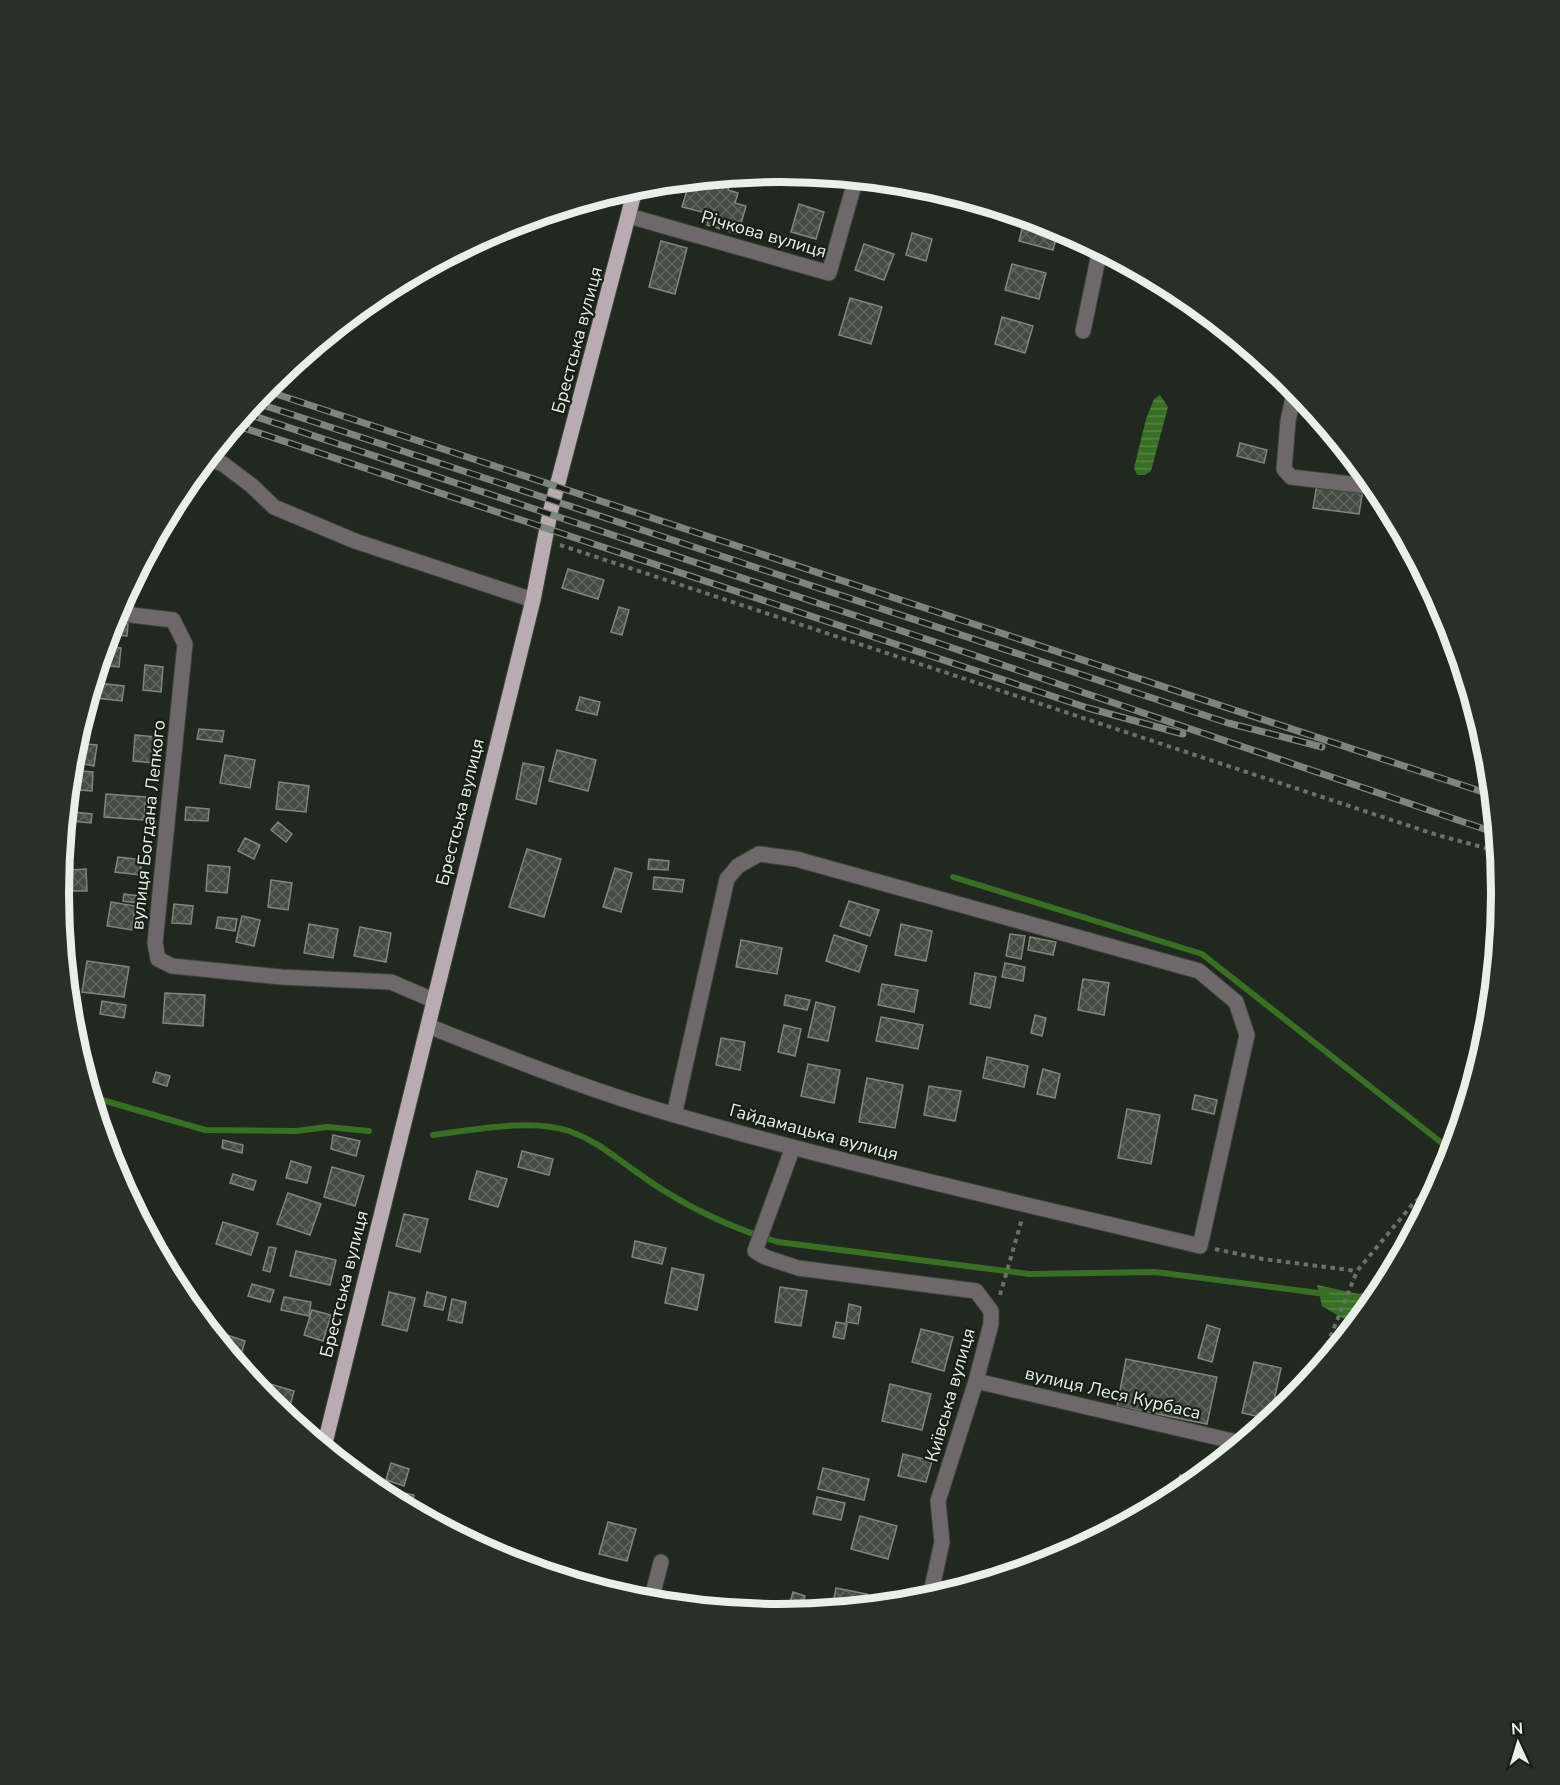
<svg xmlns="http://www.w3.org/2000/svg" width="1560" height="1785" font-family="'Nunito Sans',sans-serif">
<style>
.water{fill:url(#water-rules)}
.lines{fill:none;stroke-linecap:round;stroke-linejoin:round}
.stream{stroke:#386f25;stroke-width:6}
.building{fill:url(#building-cross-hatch);stroke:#7f877c;stroke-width:1.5}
.minor-casing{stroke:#3d443b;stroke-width:17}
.major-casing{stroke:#3d443b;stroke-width:17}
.path{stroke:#6a7169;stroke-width:4;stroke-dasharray:4.5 4.5;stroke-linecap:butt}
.minor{stroke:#6f686b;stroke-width:15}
.major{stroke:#b8abb1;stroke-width:15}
.rail-casing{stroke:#7f857d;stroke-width:7}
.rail{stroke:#181f16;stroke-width:4.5;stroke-dasharray:14;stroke-linecap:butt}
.labels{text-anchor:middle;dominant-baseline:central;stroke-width:4.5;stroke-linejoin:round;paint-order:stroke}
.street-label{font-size:18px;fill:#eaefe9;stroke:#181f16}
.rim{fill:none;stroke:#eaefe9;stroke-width:8}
</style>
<defs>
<pattern id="water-rules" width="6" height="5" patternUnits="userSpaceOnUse" patternTransform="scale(1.5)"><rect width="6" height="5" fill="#386f25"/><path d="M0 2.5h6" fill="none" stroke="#558445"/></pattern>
<pattern id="building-cross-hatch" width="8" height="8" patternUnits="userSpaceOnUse" patternTransform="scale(1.5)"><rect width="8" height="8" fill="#444c42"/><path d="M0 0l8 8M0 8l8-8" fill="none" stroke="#5f665d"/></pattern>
</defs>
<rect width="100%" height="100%" fill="#21281f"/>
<path class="water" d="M 1160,395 L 1168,407 L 1151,471 L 1145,475 L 1137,475 L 1134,468 L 1146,419 L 1154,399 Z
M 1317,1285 L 1359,1294 L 1382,1289 L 1354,1325 L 1322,1306 Z"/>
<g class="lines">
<path class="stream" d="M 953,877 L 1202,954 L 1452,1151
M 92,1097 L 205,1130 L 296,1131 L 327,1127 L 369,1131
M 433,1135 C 472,1130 532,1118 569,1131 C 597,1141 612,1155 635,1171 C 677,1202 728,1227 778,1242 L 1029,1274 L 1155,1272 L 1326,1294"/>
</g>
<path class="building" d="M 732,176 L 728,190 L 738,193 L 735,203 L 746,206 L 738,234 L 707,225 L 710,214 L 682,207 L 690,180 L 701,183 L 703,179 Z
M 799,204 L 824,212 L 816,239 L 791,232 Z
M 1025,217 L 1059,227 L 1053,250 L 1019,241 Z
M 912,233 L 932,239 L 926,261 L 906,255 Z
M 661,241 L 687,248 L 675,294 L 649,287 Z
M 864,244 L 894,254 L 884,280 L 855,270 Z
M 1012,264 L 1046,273 L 1039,299 L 1005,290 Z
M 850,298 L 882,307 L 871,344 L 839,335 Z
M 1002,317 L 1033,326 L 1025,353 L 995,344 Z
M 1240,443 L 1267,450 L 1264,463 L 1237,456 Z
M 1317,484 L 1363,490 L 1359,514 L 1313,508 Z
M 568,569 L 604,580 L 598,599 L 562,588 Z
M 619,607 L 629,610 L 622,635 L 611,632 Z
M 112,622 L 128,624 L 127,636 L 108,634 Z
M 104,646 L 121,648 L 119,667 L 99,665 Z
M 145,665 L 163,667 L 161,692 L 143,690 Z
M 98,683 L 124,686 L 122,701 L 96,698 Z
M 580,697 L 600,702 L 597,715 L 576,710 Z
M 199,729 L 224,731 L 222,742 L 197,739 Z
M 78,732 L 81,732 L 80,750 L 73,750 Z
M 135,735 L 156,737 L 154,763 L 133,761 Z
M 87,744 L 97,745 L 94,766 L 84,764 Z
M 557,750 L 596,760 L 588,791 L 549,781 Z
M 225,755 L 255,760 L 250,788 L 220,783 Z
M 523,763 L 544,767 L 536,804 L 516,799 Z
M 71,770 L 74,770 L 71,797 L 68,797 Z
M 81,771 L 93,772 L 92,791 L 80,790 Z
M 279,782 L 309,786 L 306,812 L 276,809 Z
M 106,794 L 146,797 L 144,820 L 104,817 Z
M 186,807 L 209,809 L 208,821 L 185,820 Z
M 73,812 L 92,814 L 91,823 L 72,821 Z
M 278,822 L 292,834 L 286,842 L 271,830 Z
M 245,838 L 260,845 L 254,859 L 238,851 Z
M 527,849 L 561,859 L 544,917 L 509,907 Z
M 118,857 L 142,860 L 140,875 L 115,872 Z
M 649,859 L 669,861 L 668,870 L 648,869 Z
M 208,865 L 230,867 L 227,893 L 206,891 Z
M 615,868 L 632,873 L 621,912 L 603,907 Z
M 86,869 L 87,891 L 72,891 L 71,870 Z
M 654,877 L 684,880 L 682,892 L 653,889 Z
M 271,880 L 292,883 L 288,910 L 268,907 Z
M 124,894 L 147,897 L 146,904 L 123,901 Z
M 849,901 L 879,910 L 870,936 L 840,926 Z
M 111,902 L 135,906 L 132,930 L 107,926 Z
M 174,904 L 193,906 L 191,924 L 172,923 Z
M 242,916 L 260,920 L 254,946 L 236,942 Z
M 218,917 L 237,919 L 235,931 L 216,928 Z
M 309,924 L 338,929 L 333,958 L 304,953 Z
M 901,924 L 932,931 L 926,961 L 895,955 Z
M 360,927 L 391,933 L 386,962 L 354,956 Z
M 1010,934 L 1025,936 L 1021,959 L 1006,956 Z
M 834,935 L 867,946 L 859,972 L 826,961 Z
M 1030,937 L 1056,942 L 1053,955 L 1028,950 Z
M 741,940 L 782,948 L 777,974 L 736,967 Z
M 87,961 L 129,967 L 124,997 L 82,992 Z
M 1005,963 L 1025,967 L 1023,981 L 1002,977 Z
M 975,973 L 996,977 L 990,1008 L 970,1004 Z
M 1083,979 L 1109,983 L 1104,1015 L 1078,1010 Z
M 882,984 L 918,990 L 914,1012 L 878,1005 Z
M 165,993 L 205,995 L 203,1026 L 163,1023 Z
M 786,995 L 810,1000 L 807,1010 L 784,1005 Z
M 102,1001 L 126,1005 L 124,1018 L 100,1014 Z
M 816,1002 L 835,1007 L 828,1041 L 808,1037 Z
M 1035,1015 L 1046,1018 L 1042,1036 L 1031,1033 Z
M 881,1017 L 923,1025 L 918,1049 L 876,1041 Z
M 784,1025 L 801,1029 L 795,1056 L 778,1052 Z
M 721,1038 L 745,1042 L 740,1070 L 716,1065 Z
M 987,1057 L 1028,1066 L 1024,1087 L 983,1078 Z
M 808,1064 L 840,1070 L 834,1103 L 801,1096 Z
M 1043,1069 L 1060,1074 L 1055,1098 L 1037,1094 Z
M 156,1072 L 170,1076 L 167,1086 L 153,1082 Z
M 867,1078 L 903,1085 L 895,1128 L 859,1122 Z
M 929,1086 L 961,1091 L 955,1121 L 924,1115 Z
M 1195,1095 L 1217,1100 L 1214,1114 L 1192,1109 Z
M 1127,1109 L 1160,1115 L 1151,1164 L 1118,1158 Z
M 333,1135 L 360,1141 L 356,1156 L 331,1149 Z
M 223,1140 L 243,1145 L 242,1153 L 222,1148 Z
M 522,1151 L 553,1159 L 549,1175 L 518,1167 Z
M 291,1161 L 311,1167 L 307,1183 L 286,1178 Z
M 332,1167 L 364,1176 L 355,1206 L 324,1197 Z
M 477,1171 L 507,1179 L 498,1207 L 469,1199 Z
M 233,1174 L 256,1181 L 253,1190 L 230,1183 Z
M 288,1193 L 321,1204 L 310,1235 L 277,1224 Z
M 404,1214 L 428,1219 L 420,1252 L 396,1246 Z
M 223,1222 L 258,1233 L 251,1255 L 216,1244 Z
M 635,1241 L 666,1248 L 662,1264 L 632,1257 Z
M 269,1247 L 276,1248 L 270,1272 L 263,1270 Z
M 296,1251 L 336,1260 L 330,1285 L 290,1276 Z
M 672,1268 L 704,1275 L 697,1310 L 665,1303 Z
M 252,1284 L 274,1290 L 270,1302 L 248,1296 Z
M 780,1287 L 807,1291 L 801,1326 L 775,1322 Z
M 389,1292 L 415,1298 L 407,1331 L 382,1325 Z
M 427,1292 L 446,1297 L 443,1310 L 424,1306 Z
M 284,1297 L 311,1302 L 309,1316 L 281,1310 Z
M 452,1299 L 466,1302 L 462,1323 L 448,1320 Z
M 849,1304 L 861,1307 L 858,1324 L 846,1322 Z
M 312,1310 L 331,1315 L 323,1341 L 304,1335 Z
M 836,1322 L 847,1324 L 844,1339 L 833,1337 Z
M 1207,1325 L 1220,1329 L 1212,1362 L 1198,1358 Z
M 921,1329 L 953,1337 L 944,1371 L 912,1362 Z
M 224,1334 L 245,1341 L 240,1358 L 231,1355 L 221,1343 Z
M 1126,1359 L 1217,1377 L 1207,1424 L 1117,1406 Z
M 1254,1362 L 1281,1368 L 1270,1419 L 1242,1413 Z
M 270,1384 L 294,1391 L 289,1410 L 272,1405 L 266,1398 Z
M 890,1384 L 931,1394 L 922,1430 L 882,1421 Z
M 903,1454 L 932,1461 L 926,1482 L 898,1476 Z
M 391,1463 L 409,1469 L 404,1486 L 386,1480 Z
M 823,1468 L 869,1479 L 864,1500 L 818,1489 Z
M 1180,1475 L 1192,1478 L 1191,1484 L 1175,1496 Z
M 371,1486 L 414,1495 L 411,1510 L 379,1492 Z
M 817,1497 L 845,1503 L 841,1520 L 813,1514 Z
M 860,1516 L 897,1526 L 888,1559 L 851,1549 Z
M 608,1522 L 636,1529 L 627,1561 L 599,1554 Z
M 574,1572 L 621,1585 L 619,1594 L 572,1580 Z
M 836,1588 L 867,1594 L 864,1606 L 832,1609 Z
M 793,1592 L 805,1596 L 800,1612 L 788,1610 Z"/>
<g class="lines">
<g class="minor-casing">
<path id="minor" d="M 629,216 L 829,273 L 856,178
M 1083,331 L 1100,249
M 1295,388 L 1288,421 L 1284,469 L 1291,477 L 1376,487
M 208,458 L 223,464 L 251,485 L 274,507 L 355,541 L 533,600
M 115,613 L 173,620 L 185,644 L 155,943 L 158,959 L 172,966 L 281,977 L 391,982 L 433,1000
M 428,1026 C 509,1058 591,1091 675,1115 C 849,1165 1025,1204 1200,1246 L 1247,1035 L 1236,1002 L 1199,971 L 796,859 L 759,854 L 738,866 L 727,879 L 674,1115
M 793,1147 L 755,1251 L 765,1257 L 798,1268 L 976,1291 L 991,1311 L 991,1324 L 976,1381 L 938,1501 L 942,1542 L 930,1597
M 976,1381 L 1241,1443
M 651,1601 L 661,1562"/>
</g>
<g class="major-casing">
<path id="major" d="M 324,1447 L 533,600 L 550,513 L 636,186"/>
</g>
<path class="path" d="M 560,545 L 1437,835 L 1497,851
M 1456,649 L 1467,682
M 1215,1249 L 1263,1259 L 1357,1271
M 1000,1295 L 1022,1219
M 1317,1370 L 1357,1271 L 1412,1205 L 1434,1185 L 1446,1170"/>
<use href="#minor" class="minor"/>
<use href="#major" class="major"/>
<g class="rail-casing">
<path id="rail" d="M 264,390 L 1492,795
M 254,402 L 1228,723 L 1322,747
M 245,413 L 935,642 L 1496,833
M 235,425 L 1088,708 L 1183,734"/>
</g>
<use href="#rail" class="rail"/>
</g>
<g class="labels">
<g class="street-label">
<text transform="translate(764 234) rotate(16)">Річкова вулиця</text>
<text transform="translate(577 340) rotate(-75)">Брестська вулиця</text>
<text transform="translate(460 812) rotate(-76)">Брестська вулиця</text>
<text transform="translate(148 825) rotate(-84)">вулиця Богдана Лепкого</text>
<text transform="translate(814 1132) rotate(15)">Гайдамацька вулиця</text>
<text transform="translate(344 1284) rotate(-76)">Брестська вулиця</text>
<text transform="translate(1113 1393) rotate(13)">вулиця Леся Курбаса</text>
<text transform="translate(950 1395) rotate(-74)">Київська вулиця</text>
</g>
</g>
<path d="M0 0H1560V1785H0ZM69 893a711 711 0 1 1 1422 0a711 711 0 1 1-1422 0Z" fill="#293027" fill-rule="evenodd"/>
<path class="rim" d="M69 893a711 711 0 1 1 1422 0a711 711 0 1 1-1422 0Z"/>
<g transform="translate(1518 1743) rotate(356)" stroke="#181f16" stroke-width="4.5" paint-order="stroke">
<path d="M0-4.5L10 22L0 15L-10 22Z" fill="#eaefe9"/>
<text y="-9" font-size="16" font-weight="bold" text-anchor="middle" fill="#eaefe9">N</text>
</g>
</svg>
